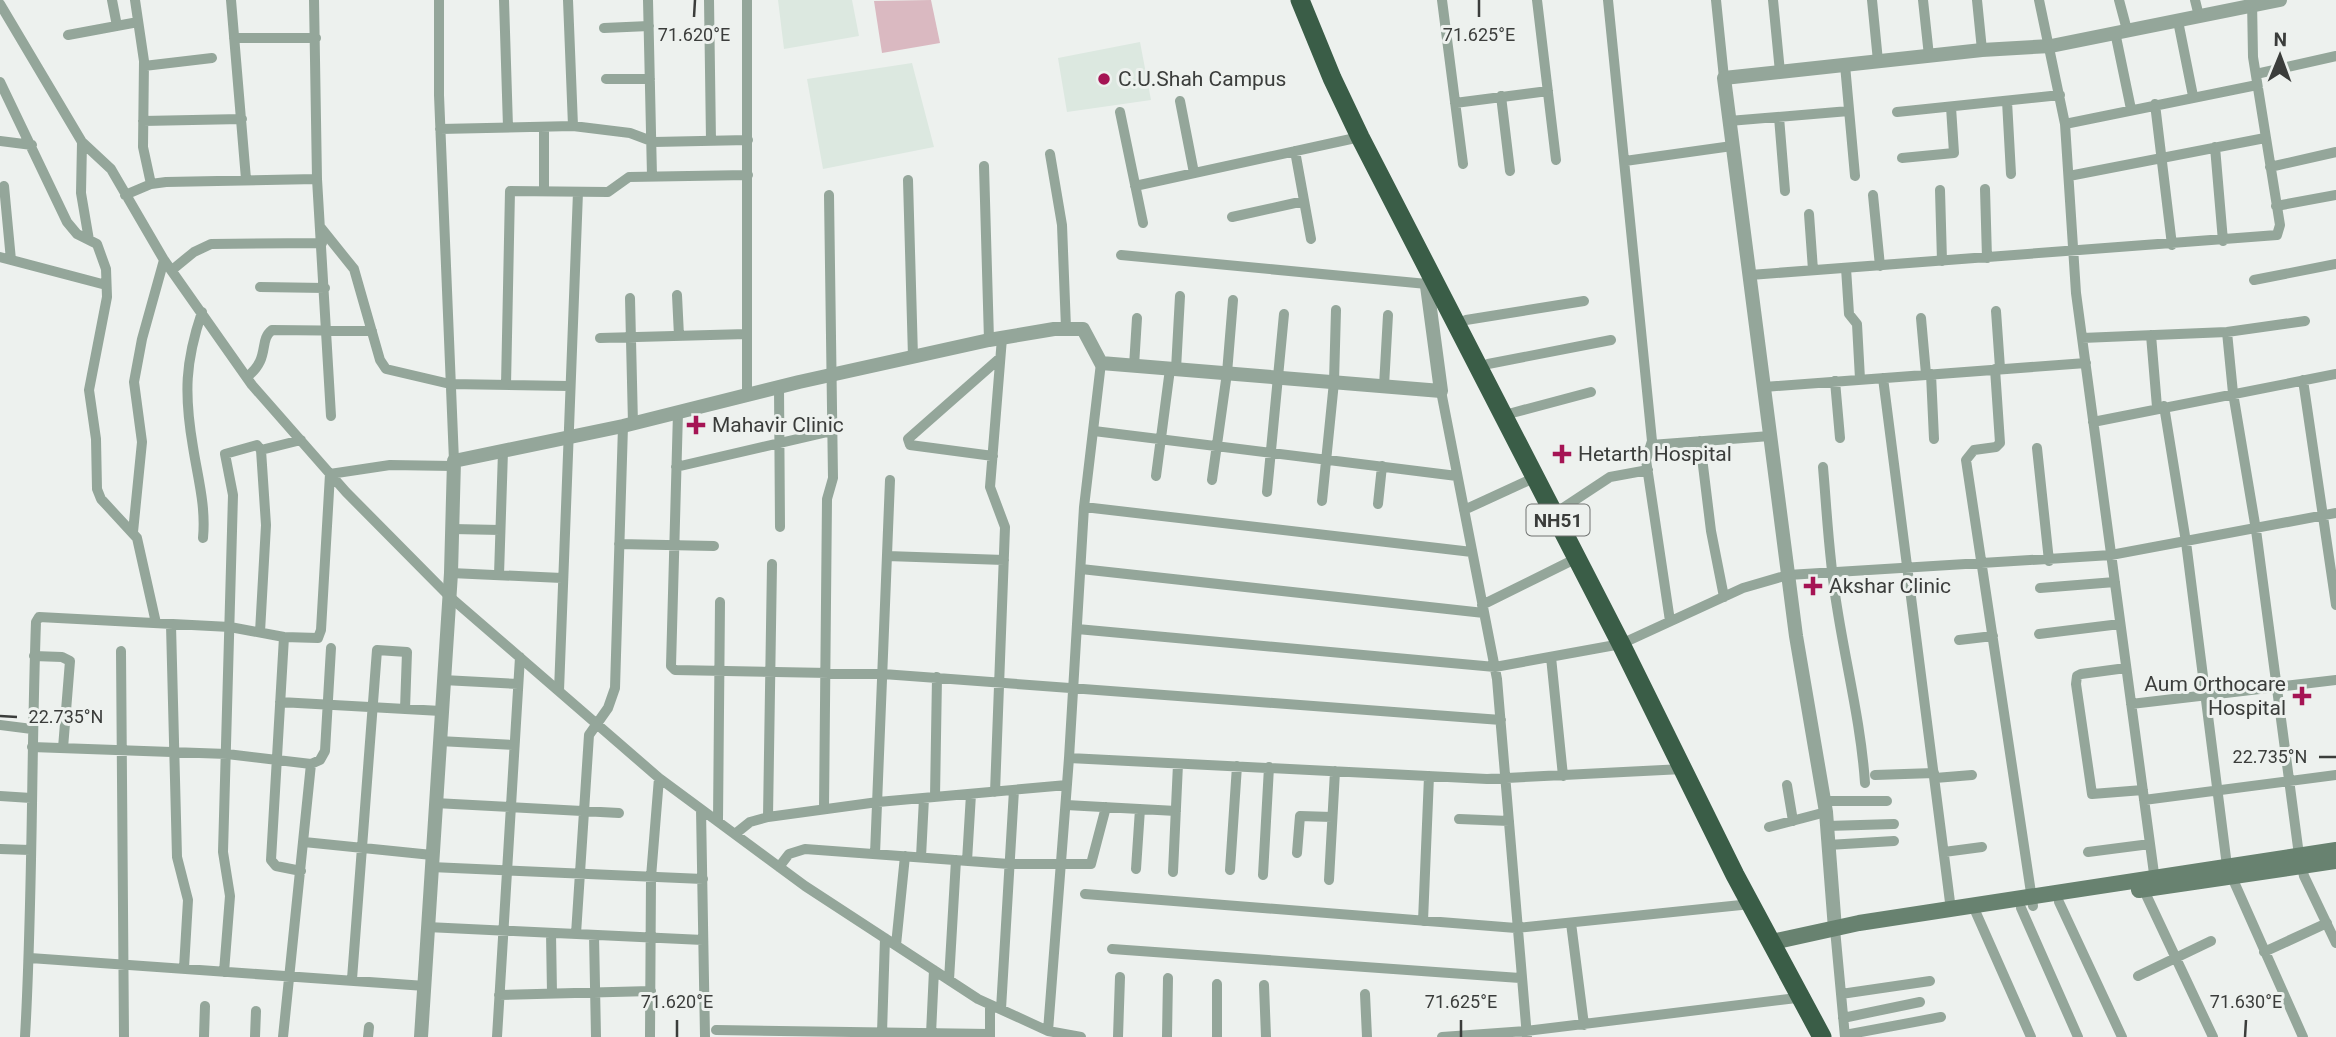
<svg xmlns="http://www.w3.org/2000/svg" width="2336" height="1037" font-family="Roboto,sans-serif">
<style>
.built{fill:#dce8e0}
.green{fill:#dab9c1}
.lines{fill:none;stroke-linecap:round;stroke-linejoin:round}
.minor{stroke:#94a69a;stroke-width:10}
.tertiary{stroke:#94a69a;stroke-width:14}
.secondary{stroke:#688270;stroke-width:16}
.trunk{stroke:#3a5d47;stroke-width:19}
.ticks{fill:none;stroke:#3b3d3b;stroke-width:2.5}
.poi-dot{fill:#a51454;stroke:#edf1ee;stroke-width:2.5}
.labels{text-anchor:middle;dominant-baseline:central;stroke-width:6;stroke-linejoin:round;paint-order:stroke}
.shield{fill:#edf1ee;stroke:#707371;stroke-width:2}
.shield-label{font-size:19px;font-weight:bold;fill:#3b3d3b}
.poi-label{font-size:21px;fill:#3b3d3b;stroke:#edf1ee;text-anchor:start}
.ticks-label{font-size:18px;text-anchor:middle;fill:#3b3d3b;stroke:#edf1ee;stroke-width:6;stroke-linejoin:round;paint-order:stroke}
</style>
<rect width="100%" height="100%" fill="#edf1ee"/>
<path class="built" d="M 778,0 L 852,0 L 859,36 L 784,49 Z
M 1140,42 L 1151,100 L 1067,112 L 1058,58 Z
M 912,63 L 934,147 L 823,169 L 807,79 Z"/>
<path class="green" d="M 931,0 L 940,43 L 882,53 L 874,1 Z"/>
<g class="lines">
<path class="minor" d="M 112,0 L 117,26
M 135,0 L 144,61 L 143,147 L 151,184
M 231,0 L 246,179
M 314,0 L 317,179 L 331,416
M 439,0 L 439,95 L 454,461
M 504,0 L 508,127
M 568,0 L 573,126
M 648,0 L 652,176
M 709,0 L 711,141
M 747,0 L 747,395
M 1442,0 L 1463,164
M 1537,0 L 1556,160
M 1608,0 L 1652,441 L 1646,460 L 1670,621
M 1716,0 L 1724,78
M 1773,0 L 1780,72
M 1872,0 L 1878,61
M 1923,0 L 1929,56
M 1977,0 L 1982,50
M 2039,0 L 2065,124 L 2076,293 L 2155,881
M 2119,0 L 2127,30
M 2195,0 L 2199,16
M 0,4 L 82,142 L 111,169 L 164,260 L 252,385 L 346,492 L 450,597 L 659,778 L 805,886 L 978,999 L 1048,1031 L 1081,1037
M 2178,21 L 2193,96
M 604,28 L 649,26
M 2115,32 L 2131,109
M 68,35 L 138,22
M 234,38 L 316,38
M 1845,65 L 1855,176
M 144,66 L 212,58
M 2256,74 L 2336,56
M 606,79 L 650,79
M 0,82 L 67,222 L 77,234 L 97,244 L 106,269 L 107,297 L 89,390 L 96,439 L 97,489 L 101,499 L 137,538 L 156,623
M 1501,96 L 1510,171
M 1180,101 L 1194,173
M 2007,101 L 2011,174
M 1455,103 L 1548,91
M 2155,104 L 2172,245
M 1120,112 L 1143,223
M 1897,112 L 2060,95
M 1779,117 L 1785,191
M 143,121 L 242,119
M 1729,121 L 1849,111
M 2065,124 L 2257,85
M 440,129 L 573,126 L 630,133 L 654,142 L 748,140
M 0,141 L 32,145
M 82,142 L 81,193 L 89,240
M 2215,147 L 2223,241
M 1295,151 L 1311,239
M 1050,154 L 1062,225 L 1066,328
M 1902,158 L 1954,153 L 1951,107
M 1625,161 L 1732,146
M 984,166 L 989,340
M 2270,167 L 2336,152
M 2069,176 L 2265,138
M 908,180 L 913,357
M 4,186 L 11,260
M 1135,186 L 1360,137
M 1985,189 L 1987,258
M 544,190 L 544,127
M 1940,190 L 1942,261
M 125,195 L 151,184 L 166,182 L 317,179
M 1873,195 L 1880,266
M 2276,206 L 2336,195
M 1809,214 L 1813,270
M 1232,217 L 1304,201
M 321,228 L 354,269 L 380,360 L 386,369 L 450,384 L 569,386
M 1121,255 L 1427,284
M 0,257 L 106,285
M 1846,268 L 1849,314 L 1857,324 L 1860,379
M 172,270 L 194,252 L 211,244 L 322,243
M 1750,275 L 2277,235 L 2280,225 L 2253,57 L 2252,0
M 2254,280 L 2336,264
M 260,287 L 325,288
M 677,295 L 679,336
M 630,298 L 633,424
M 1996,311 L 2000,368
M 202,312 C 185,362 184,394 193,447 C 198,479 206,506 203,538
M 1921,318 L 1926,374
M 1466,320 L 1584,301
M 2227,332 L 2233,393 L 2256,530 L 2299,855 L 2304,876 L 2336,943
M 2151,335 L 2157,407
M 600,338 L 747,334
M 2082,338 L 2227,332 L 2305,321
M 1101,363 L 1084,507 L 1069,758 L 1487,779 L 1683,769
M 1488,364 L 1611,340
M 1134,366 L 1137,318
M 1176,369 L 1180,296
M 1995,369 L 2000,443 L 1996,447 L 1974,450 L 1966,460 L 2033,906
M 1931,374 L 1934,439
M 247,377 C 271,358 258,341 272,330 L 372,331
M 1883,378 L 1951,910
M 2303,380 L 2336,605
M 1835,381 L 1840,438
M 506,385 L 510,191 L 608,192 L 629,177 L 748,175
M 1384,386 L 1388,315
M 779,387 L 780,527
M 1764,387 L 2086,363
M 1441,391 L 1497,679 L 1527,1037
M 2164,406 L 2186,542 L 2227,866 L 2303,1037
M 678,412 L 671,666 L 675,670 L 883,674 L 1501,720
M 1512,413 L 1591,392
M 2093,422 L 2336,374
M 1094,431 L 1457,476
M 1700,441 L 1711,531 L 1724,597
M 1651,445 L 1770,436
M 2037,448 L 2049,561
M 261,450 L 301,440
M 993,456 L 910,445 L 908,439 L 1000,358
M 676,467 L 832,431
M 1823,467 C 1827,513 1829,560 1837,607 C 1846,665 1861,724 1865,783
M 1156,476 L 1170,369
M 1212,480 L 1227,373 L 1233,300
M 1267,492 L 1284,314
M 1322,501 L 1334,382 L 1336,310
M 1378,504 L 1382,466
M 1084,507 L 1472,552
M 1464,510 L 1536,477
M 1554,514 L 1610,477 L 1648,470
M 453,529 L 500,530
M 133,532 L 142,442 L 134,382 L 142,339 L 164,260
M 619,544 L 714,546
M 887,556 L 1004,560
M 1081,569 L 1484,613
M 451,573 L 562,578
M 499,575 L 503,451
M 2040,588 L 2115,582
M 1482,605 L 1577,558
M 171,625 L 177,857 L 188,900 L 184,968
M 1077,629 L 1495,667 L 1621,644 L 1743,588 L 1788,575 L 2111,555 L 2336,513
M 2039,634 L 2120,624
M 284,637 L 271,860 L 276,866 L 301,871
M 1959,640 L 1993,636
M 121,651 L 124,1037
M 34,656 L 62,657 L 70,661 L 63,748
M 1551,657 L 1563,776
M 2126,668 L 2081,674 L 2077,676 L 2076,684 L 2092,794 L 2143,790
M 443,680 L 518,684
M 559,691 L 578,192
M 280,702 L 441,711
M 2131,704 L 2336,680
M 0,725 L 32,729
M 439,741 L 513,745
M 32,747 L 227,754 L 311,764 L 320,760 L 325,751 L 331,648
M 1875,775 L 1934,773
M 1935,778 L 1972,775
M 1787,785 L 1793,821
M 995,792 L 1005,527 L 990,487 L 1002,338
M 0,796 L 31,798
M 935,797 L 937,677
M 2144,800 L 2336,775
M 1824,801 L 1887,801
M 435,803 L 619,813
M 1066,805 L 1176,811
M 701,809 L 705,1037
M 824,809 L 827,499 L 833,478 L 829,195
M 768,817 L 772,564
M 1459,819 L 1509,821
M 718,821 L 720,602
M 1827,826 L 1894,824
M 1769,827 L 1826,812
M 735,834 L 750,822 L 768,817 L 878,802 L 1067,785
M 304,842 L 432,855
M 1828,845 L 1894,841
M 0,849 L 30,850
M 1944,852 L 1982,847
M 2088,852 L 2150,844
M 1297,853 L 1300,816 L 1332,817
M 875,854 L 890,480
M 921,857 L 924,798
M 967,861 L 971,794
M 431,867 L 703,879
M 779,867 L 789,854 L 805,849 L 1009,864 L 1091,864 L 1106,807
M 1136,869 L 1140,809
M 1230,870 L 1237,766
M 1173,872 L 1178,764
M 1263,875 L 1269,767
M 1329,880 L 1335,771
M 2141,884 L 2213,1037
M 1085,894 L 1516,928 L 1751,904
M 2059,902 L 2122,1037
M 1973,906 L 2031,1037
M 2021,908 L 2078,1037
M 1423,921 L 1429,776
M 1571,923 L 1584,1025
M 427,927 L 703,940
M 1835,929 L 1845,1037
M 551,933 L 552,994
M 576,934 L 589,735 L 608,708 L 615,688 L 623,426
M 594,935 L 596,1037
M 896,945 L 905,856
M 1112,949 L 1520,978
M 2264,952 L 2327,923
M 30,958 L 425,986
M 224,972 L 230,896 L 223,852 L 233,495 L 225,454 L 257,445 L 261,450 L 266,525 L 260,632
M 2138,976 L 2211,941
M 352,979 L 377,650 L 407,652 L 405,709
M 949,980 L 956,860
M 1264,985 L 1266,1037
M 1365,994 L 1367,1037
M 1841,994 L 1930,981
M 499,995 L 651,991
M 1001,1009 L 1014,790
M 1843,1018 L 1920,1002
M 716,1030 L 990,1034
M 1048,1031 L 1069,758
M 882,1033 L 885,938
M 931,1034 L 934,970
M 1845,1035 L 1941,1017
M 25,1037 C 33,899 31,760 36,622 L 39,617 L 230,627 L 284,637 L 318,638 L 321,630 L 330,474 L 390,465 L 453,466
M 204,1037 L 205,1006
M 255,1037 L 256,1011
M 283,1037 L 311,764
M 368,1037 L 369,1027
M 497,1037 L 520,657
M 650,1037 L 651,877 L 659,778
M 990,1037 L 990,1005
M 1118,1037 L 1120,977
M 1167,1037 L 1168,978
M 1217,1037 L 1217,984
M 1442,1037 L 1526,1031 L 1805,997"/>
<path class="tertiary" d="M 1835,929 L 1826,812 L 1796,636 L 1724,78 L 1982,50 L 2051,46 L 2280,0
M 421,1037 L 451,573 L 454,461 L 623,426 L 799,382 L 989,340 L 1054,329 L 1083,329 L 1101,363 L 1441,391 L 1427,286 L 1428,282 L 1436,282"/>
<path class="secondary" d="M 2139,890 L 2336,861
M 1772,942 L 1859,923 L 2336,850"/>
<path class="trunk" d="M 1300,0 L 1332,78 L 1360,137 L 1621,644 L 1735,875 L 1822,1037"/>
</g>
<path class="ticks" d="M 694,17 L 695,0M 1479,17 L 1479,0M 0,716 L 17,717M 2319,757 L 2336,757M 677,1037 L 677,1020M 1461,1037 L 1461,1020M 2245,1037 L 2246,1020"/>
<g class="poi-dot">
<circle cx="1104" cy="79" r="7"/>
<path d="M692.5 414.5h7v7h7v7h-7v7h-7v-7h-7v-7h7z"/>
<path d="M1558.5 443.5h7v7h7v7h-7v7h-7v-7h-7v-7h7z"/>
<path d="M1809.5 575.5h7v7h7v7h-7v7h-7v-7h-7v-7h7z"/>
<path d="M2298.5 685.5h7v7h7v7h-7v7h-7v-7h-7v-7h7z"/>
</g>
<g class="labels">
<rect class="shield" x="1526.5" y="504.5" width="63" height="31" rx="5"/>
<g class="shield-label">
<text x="1558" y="520">NH51</text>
</g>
<g class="poi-label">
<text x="1118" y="79">C.U.Shah Campus</text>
<text x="712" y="425">Mahavir Clinic</text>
<text x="1578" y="454">Hetarth Hospital</text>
<text x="1829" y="586">Akshar Clinic</text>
<text x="2286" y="684" text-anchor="end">Aum Orthocare<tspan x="2286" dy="24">Hospital</tspan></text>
</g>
</g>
<g class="ticks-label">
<text x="694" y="41">71.620°E</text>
<text x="1479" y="41">71.625°E</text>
<text x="66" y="723">22.735°N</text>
<text x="2270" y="763">22.735°N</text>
<text x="677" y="1008">71.620°E</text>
<text x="1461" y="1008">71.625°E</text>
<text x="2246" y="1008">71.630°E</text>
</g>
<g transform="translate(2280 56) rotate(1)" stroke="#edf1ee" stroke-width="5" paint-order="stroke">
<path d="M0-5L12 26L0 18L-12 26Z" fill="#3b3d3b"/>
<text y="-10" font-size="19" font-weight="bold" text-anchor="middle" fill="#3b3d3b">N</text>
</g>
</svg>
